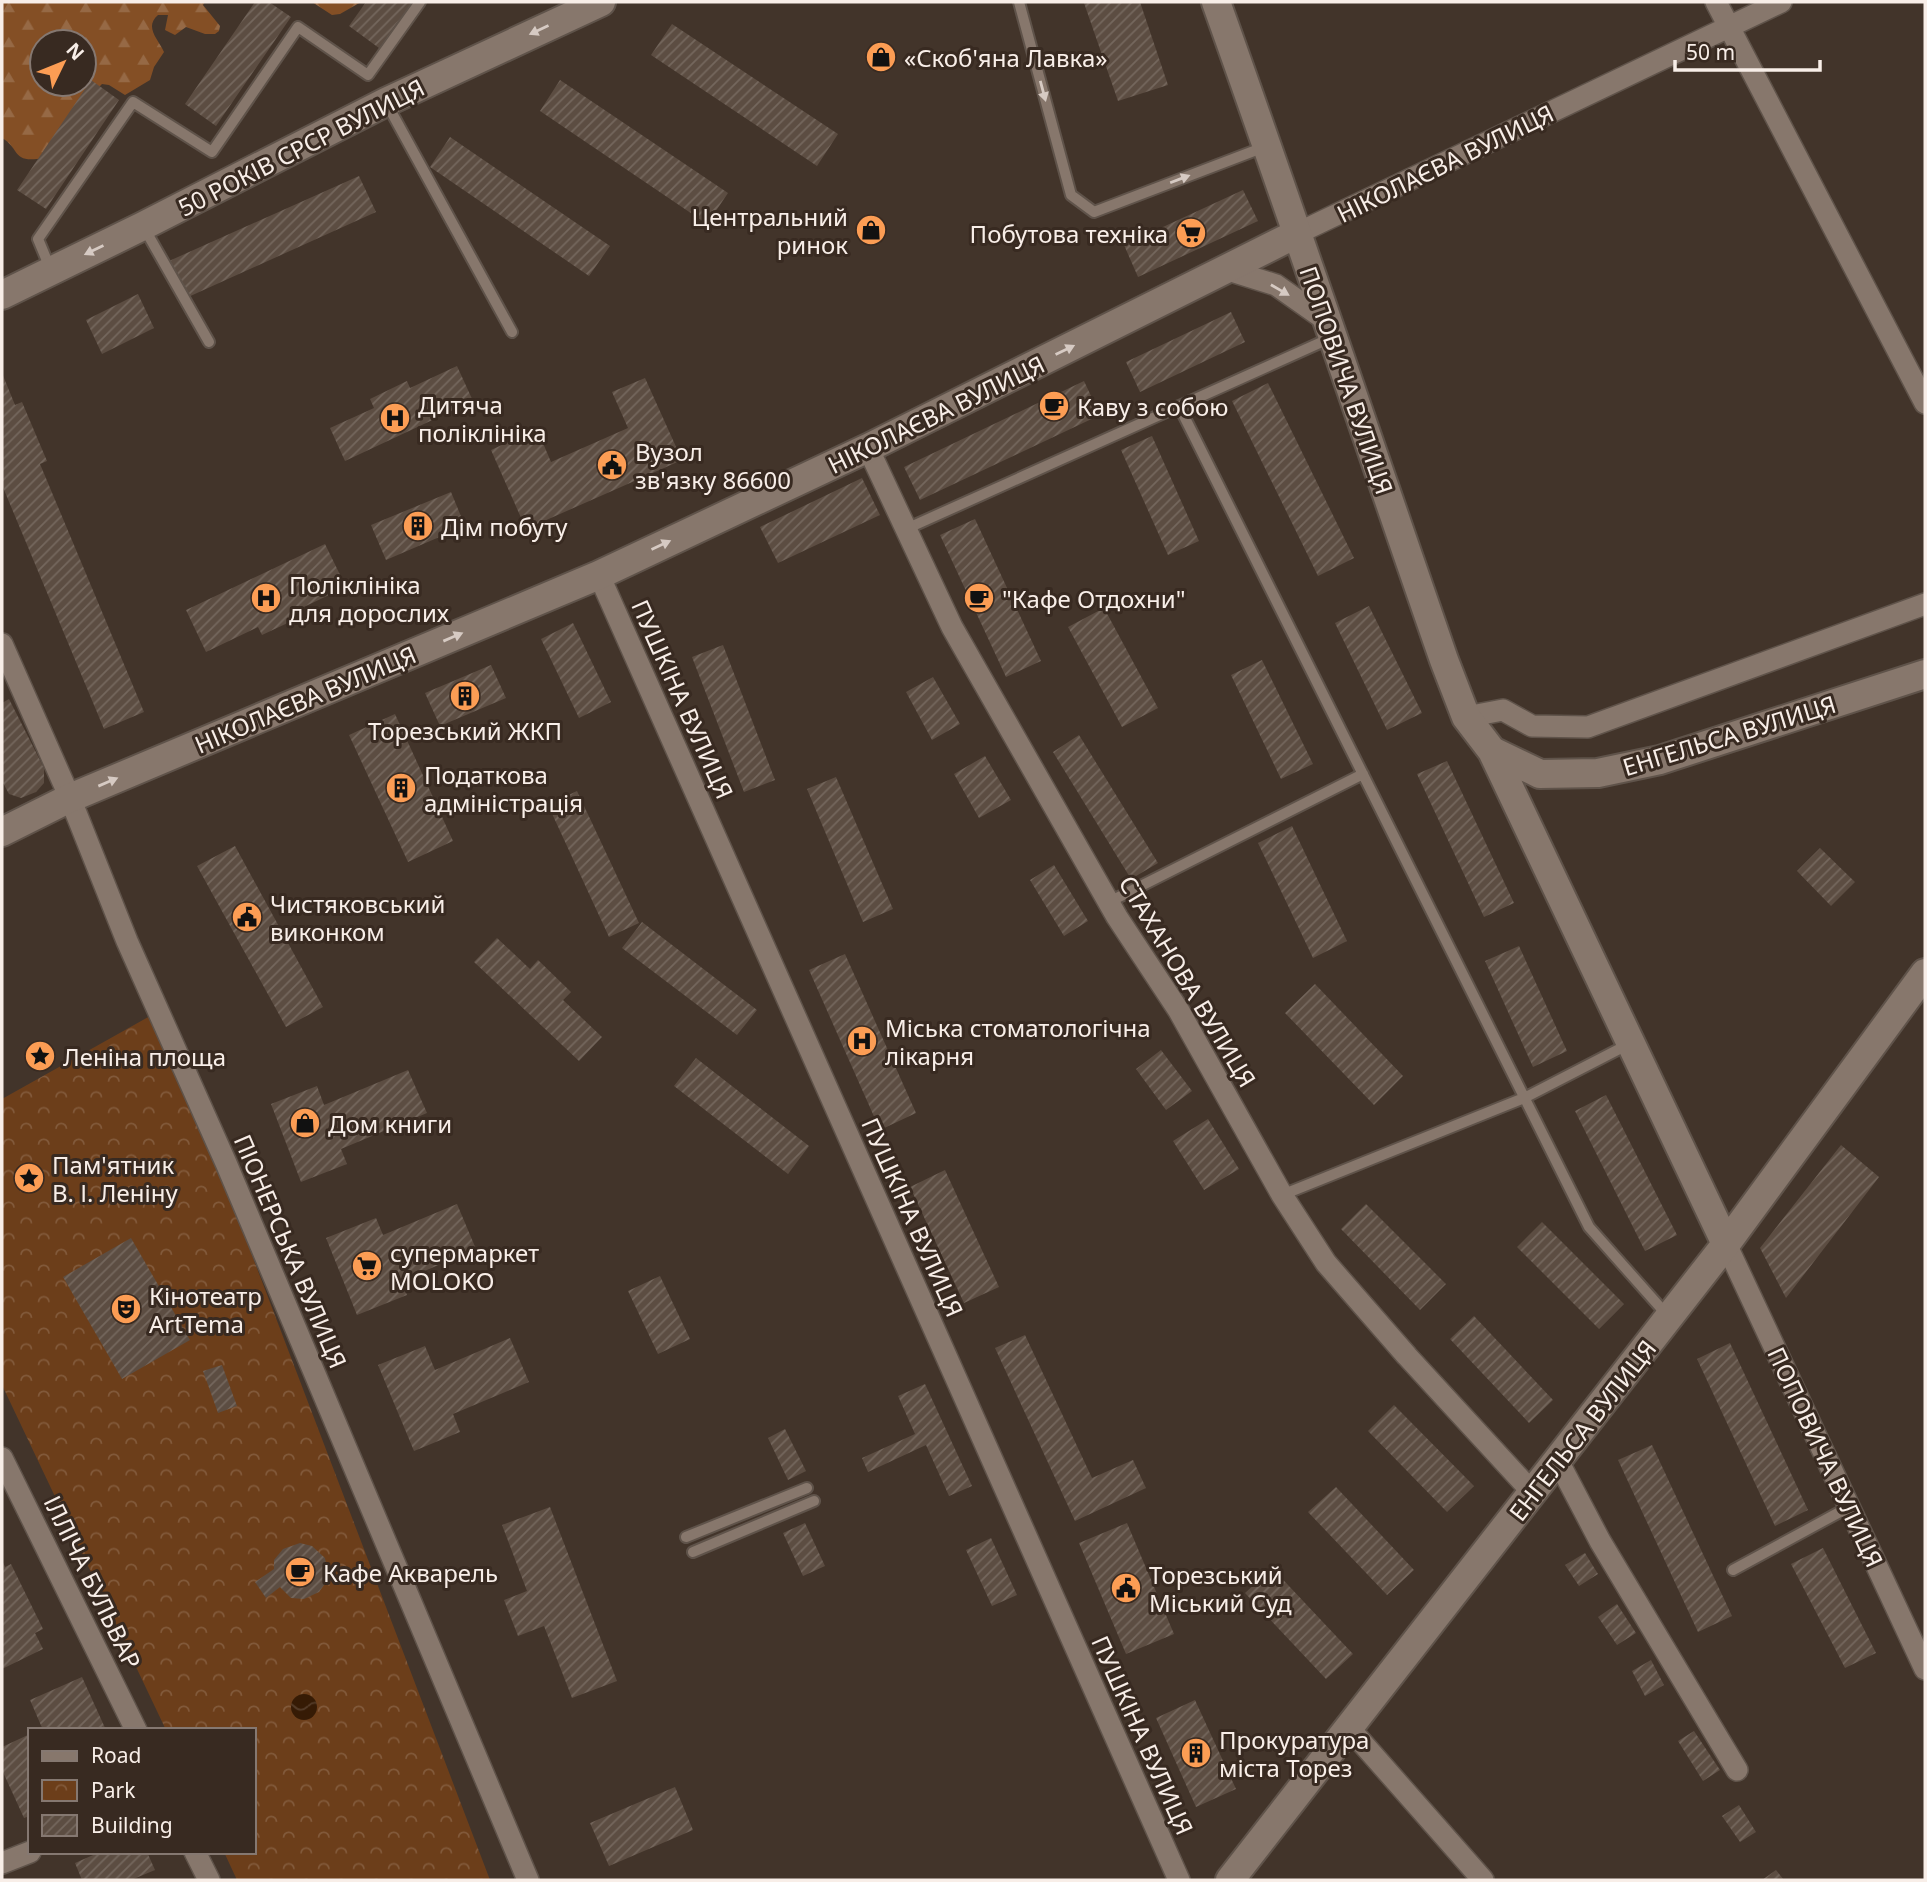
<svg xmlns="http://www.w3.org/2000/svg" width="1927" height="1882" font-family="'Noto Sans',sans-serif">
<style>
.forest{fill:url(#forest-firs);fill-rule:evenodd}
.park{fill:url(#park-crowns)}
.water{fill:url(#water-waves)}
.building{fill:url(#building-hatch)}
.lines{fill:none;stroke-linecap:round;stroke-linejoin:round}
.service-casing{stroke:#5f534a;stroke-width:14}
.minor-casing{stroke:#5f534a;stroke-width:24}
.tertiary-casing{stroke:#5f534a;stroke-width:32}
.service{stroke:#87776c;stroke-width:10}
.minor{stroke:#87776c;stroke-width:21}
.tertiary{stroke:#87776c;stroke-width:28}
.oneway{fill:#d6cac3}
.labels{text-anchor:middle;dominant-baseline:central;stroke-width:6;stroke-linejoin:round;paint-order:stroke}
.poi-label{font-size:24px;fill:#f8eee8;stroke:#382a21;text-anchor:start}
.street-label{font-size:24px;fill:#f8eee8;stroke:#382a21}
</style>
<defs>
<pattern id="forest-firs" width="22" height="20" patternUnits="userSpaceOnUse" patternTransform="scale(1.75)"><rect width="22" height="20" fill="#844f25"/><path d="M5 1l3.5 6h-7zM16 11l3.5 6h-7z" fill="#966945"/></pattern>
<pattern id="park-crowns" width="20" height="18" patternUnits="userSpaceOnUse" patternTransform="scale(1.75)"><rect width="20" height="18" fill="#6c3e1a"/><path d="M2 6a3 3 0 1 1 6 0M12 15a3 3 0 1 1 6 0" fill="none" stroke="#825a3b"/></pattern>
<pattern id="water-waves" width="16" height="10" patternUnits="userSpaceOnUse" patternTransform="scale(1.75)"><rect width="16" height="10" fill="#361b05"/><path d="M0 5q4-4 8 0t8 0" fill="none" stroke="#543c29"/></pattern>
<pattern id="building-hatch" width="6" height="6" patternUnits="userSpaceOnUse" patternTransform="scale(1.75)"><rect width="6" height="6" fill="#5c4d42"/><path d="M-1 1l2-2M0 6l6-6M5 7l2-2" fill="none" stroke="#74675d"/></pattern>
</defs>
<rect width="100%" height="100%" fill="#42342a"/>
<path class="forest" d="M 2,2 L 205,2 L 203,5 L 220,26 L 219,31 L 215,34 L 205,34 L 186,27 L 175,35 L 165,30 L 168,15 L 158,15 C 144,27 158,39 164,52 L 154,67 L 150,80 L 125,95 L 109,85 L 102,84 L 93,93 L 44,158 C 11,164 21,149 2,138 ZM 42,42 L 84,42 L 84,84 L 42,84 Z
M 312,2 L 361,2 L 340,14 L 332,15 Z"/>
<path class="park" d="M 159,1011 L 490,1880 L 237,1880 L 224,1852 L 254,1852 L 254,1730 L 166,1730 L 2,1385 L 2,1099 Z"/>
<path class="water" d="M291 1707a13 13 0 1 1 26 0a13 13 0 1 1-26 0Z"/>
<path class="building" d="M 255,2 L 269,2 L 291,17 L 216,126 L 185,104 Z
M 366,2 L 412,2 L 379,48 L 349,26 Z
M 1089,2 L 1140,2 L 1168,85 L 1118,101 L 1084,3 Z
M 672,24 L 838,134 L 817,166 L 651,55 Z
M 91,80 L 119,100 L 46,209 L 17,190 Z
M 560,80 L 728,193 L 707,224 L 540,111 Z
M 450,137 L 610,246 L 589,276 L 430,167 Z
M 359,176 L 376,212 L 186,298 L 169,261 Z
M 1243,190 L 1258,221 L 1138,277 L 1124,245 Z
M 138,294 L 154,328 L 102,354 L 86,320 Z
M 1231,312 L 1245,342 L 1140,392 L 1126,362 Z
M 457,366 L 473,401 L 345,461 L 330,428 L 374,408 L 370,399 L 407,381 L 410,388 Z
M 2,373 L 15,405 L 22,402 L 47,461 L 40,464 L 144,712 L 104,729 L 2,485 Z
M 645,378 L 682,460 L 526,529 L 491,450 L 537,429 L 551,462 L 628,428 L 612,392 Z
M 1084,381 L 1100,415 L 920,500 L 904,467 Z
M 1268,383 L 1354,558 L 1318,576 L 1232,401 Z
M 1152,436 L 1199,541 L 1168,555 L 1121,450 Z
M 862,478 L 880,515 L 778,563 L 760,527 Z
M 451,492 L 465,526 L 386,560 L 371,525 Z
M 975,519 L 1041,661 L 1006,677 L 940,535 Z
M 325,544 L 346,587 L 291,613 L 294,620 L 262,635 L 258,627 L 206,652 L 186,610 Z
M 1369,606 L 1422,713 L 1387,730 L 1335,623 Z
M 1104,608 L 1158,708 L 1122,727 L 1068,627 Z
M 573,623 L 611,702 L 579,718 L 541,639 Z
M 723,645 L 775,780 L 744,792 L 692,657 Z
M 1262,660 L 1313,764 L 1281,779 L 1231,675 Z
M 491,665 L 506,698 L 440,726 L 425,693 Z
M 933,677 L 960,724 L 932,740 L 906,692 Z
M 9,699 L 44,768 L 44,783 L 36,792 L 21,798 L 9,794 L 2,781 L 2,703 Z
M 395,714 L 453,841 L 408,862 L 349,735 Z
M 1079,735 L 1158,863 L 1131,879 L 1053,752 Z
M 985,756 L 1011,800 L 979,818 L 954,774 Z
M 1447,761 L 1514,903 L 1484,917 L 1417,774 Z
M 836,777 L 893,909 L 863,922 L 807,789 Z
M 577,791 L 639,923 L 609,937 L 548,805 Z
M 1292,826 L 1347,941 L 1313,958 L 1258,843 Z
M 235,846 L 323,1007 L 286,1027 L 197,866 Z
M 1820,848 L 1855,882 L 1831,906 L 1797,871 Z
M 1054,865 L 1088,921 L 1064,936 L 1030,880 Z
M 642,922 L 757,1010 L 737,1035 L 622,948 Z
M 497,938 L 530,969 L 538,960 L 571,992 L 563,1000 L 602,1037 L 579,1061 L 474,962 Z
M 1519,946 L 1567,1051 L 1533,1067 L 1485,961 Z
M 845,954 L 916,1113 L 880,1130 L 809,970 Z
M 1315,984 L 1403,1076 L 1374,1105 L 1285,1013 Z
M 1161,1050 L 1192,1091 L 1166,1110 L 1136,1069 Z
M 696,1058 L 809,1146 L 788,1174 L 674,1086 Z
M 408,1070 L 427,1113 L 341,1149 L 347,1164 L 301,1182 L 271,1104 L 317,1086 L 324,1105 Z
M 1606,1095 L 1677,1235 L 1645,1251 L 1575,1111 Z
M 1208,1119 L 1239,1169 L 1204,1190 L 1173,1141 Z
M 1841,1145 L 1879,1177 L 1786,1298 L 1760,1248 Z
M 945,1170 L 999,1287 L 964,1303 L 910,1187 Z
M 457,1204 L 476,1249 L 401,1281 L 407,1295 L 357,1315 L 326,1238 L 376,1218 L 383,1235 Z
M 1366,1204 L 1446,1284 L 1420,1310 L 1341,1229 Z
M 1542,1222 L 1624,1304 L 1599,1329 L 1517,1247 Z
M 131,1238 L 190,1340 L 122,1379 L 63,1277 Z
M 660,1276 L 690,1339 L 658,1354 L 628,1291 Z
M 1474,1316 L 1553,1400 L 1529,1423 L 1450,1339 Z
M 1025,1335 L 1092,1478 L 1133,1460 L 1146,1488 L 1075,1521 L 995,1348 Z
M 510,1338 L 529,1382 L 453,1414 L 460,1432 L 414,1451 L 378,1365 L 425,1346 L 435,1370 Z
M 1730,1343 L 1808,1510 L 1775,1526 L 1697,1359 Z
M 222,1365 L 237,1406 L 218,1413 L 203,1371 Z
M 925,1384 L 972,1486 L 949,1496 L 926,1445 L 868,1472 L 862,1458 L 915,1434 L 898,1396 Z
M 1394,1405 L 1474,1486 L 1447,1512 L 1368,1431 Z
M 785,1429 L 806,1471 L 788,1480 L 768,1438 Z
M 1652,1445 L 1732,1616 L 1698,1632 L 1618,1460 Z
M 1336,1487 L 1414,1570 L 1387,1595 L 1308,1512 Z
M 550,1507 L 617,1681 L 572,1698 L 544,1626 L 518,1636 L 504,1600 L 527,1591 L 502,1525 Z
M 805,1523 L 825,1566 L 803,1576 L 783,1533 Z
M 1127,1523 L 1174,1634 L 1126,1654 L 1079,1543 Z
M 991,1538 L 1017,1595 L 992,1606 L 966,1550 Z
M 300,1543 L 312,1546 L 325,1558 L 329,1578 L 319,1592 L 304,1599 L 291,1598 L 280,1587 L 266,1598 L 255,1582 L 274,1569 L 274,1560 L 283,1549 Z
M 1823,1548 L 1876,1653 L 1845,1668 L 1791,1564 Z
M 1585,1553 L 1598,1574 L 1579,1586 L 1565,1565 Z
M 2,1560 L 5,1567 L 11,1564 L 43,1629 L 35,1633 L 43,1649 L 2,1669 Z
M 1272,1568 L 1353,1654 L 1326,1679 L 1245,1593 Z
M 1617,1604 L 1636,1633 L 1617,1645 L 1598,1617 Z
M 1651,1660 L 1664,1685 L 1645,1696 L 1632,1671 Z
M 82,1677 L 106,1730 L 43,1730 L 30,1700 Z
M 1195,1700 L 1236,1789 L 1196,1807 L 1156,1718 Z
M 1694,1731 L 1720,1770 L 1703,1781 L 1678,1741 Z
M 30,1734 L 30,1816 L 24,1818 L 2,1770 L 2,1747 Z
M 675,1787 L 693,1830 L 609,1866 L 590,1823 Z
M 1739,1805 L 1756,1832 L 1740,1842 L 1722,1816 Z
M 100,1852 L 147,1852 L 155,1870 L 131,1880 L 82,1880 L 75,1863 Z
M 1776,1870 L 1784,1880 L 1762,1880 Z"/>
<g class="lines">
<g class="service-casing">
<path id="service" d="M 1019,2 L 1071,195 L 1094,212 L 1267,146
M 387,104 L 512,332
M 143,226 L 209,342
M 50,268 L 38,239 L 133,102 L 212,152 L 298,27 L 368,75 L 420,2
M 1179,406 L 1589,1227 L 1667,1315
M 906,529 L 1333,337
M 1109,902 L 1363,774
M 1282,1195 L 1524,1098 L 1629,1044
M 686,1537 L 807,1488
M 693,1552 L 814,1501
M 1733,1570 L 1849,1507"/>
</g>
<g class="minor-casing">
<path id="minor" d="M 1716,2 L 1925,403
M 1296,234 L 1781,2
M 1228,270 L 1276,285 L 1327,321
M 868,448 L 952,627 L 1117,917 L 1179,1011 L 1282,1195 L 1326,1263 L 1407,1356 L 1533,1493
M 599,575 L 1179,1880
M 2,644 L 70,798 L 127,941 L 226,1163 L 528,1880
M 1466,717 L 1503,710 L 1532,726 L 1588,727 L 1925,604
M 1726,1244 L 1925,1669
M 2,1458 L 136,1730
M 1558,1461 L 1600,1541 L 1737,1770
M 1350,1729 L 1483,1880
M 195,1852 L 209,1880
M 2,1863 L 30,1852"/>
</g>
<g class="tertiary-casing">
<path id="tertiary" d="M 1216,2 C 1294,220 1368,441 1444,660 L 1466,717 L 1492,751 L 1726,1244
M 2,295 L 143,226 L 386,102 L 601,2
M 1492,751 L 1540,774 L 1598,773 L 1660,760 L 1925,674
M 2,832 L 70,798 L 599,575 L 868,448 L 1296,234
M 1230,1880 L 1726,1244 L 1925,973"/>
</g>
<use href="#service" class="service"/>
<use href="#minor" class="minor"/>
<use href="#tertiary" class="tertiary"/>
</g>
<defs><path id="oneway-solid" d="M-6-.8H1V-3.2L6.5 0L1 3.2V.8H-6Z" transform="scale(1.75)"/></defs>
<g class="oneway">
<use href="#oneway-solid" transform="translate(539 30) rotate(155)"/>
<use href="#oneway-solid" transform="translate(1043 91) rotate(75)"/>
<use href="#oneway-solid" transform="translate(1180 179) rotate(-21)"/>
<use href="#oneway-solid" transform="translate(94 250) rotate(154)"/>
<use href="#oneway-solid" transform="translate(1280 290) rotate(30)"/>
<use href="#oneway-solid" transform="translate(1065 350) rotate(-26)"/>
<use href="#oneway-solid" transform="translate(661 545) rotate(-25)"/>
<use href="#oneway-solid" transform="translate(453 637) rotate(-23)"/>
<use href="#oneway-solid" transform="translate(108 782) rotate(-23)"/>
</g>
<defs>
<g id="shop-disc" transform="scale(1.575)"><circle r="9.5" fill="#fc9d54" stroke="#382a21"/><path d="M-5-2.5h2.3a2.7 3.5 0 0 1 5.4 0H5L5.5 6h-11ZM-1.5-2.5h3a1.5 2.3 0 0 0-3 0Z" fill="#111"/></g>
<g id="supermarket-disc" transform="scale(1.575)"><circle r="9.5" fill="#fc9d54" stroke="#382a21"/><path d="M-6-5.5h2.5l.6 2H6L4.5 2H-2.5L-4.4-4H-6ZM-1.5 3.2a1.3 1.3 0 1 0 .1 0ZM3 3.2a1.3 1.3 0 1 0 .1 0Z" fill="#111"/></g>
<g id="cafe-disc" transform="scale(1.575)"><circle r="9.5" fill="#fc9d54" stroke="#382a21"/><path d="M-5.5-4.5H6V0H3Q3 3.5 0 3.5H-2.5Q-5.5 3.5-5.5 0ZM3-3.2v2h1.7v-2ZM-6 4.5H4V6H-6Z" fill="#111"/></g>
<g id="hospital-disc" transform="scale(1.575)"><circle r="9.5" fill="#fc9d54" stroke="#382a21"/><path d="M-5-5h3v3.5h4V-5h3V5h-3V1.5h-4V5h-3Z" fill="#111"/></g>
<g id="civic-disc" transform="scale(1.575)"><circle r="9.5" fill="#fc9d54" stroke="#382a21"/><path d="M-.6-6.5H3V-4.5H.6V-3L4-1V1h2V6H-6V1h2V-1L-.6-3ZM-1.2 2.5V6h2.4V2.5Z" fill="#111"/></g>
<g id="building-disc" transform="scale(1.575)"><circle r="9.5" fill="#fc9d54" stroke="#382a21"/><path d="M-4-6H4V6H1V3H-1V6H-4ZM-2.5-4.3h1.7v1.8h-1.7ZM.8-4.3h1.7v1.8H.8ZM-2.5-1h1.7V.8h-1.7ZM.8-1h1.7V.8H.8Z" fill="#111"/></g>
<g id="sight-disc" transform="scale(1.575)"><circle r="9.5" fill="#fc9d54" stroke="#382a21"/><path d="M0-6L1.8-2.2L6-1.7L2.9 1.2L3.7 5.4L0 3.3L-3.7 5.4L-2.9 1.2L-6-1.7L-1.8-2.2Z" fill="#111"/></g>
<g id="theatre-disc" transform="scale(1.575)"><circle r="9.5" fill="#fc9d54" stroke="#382a21"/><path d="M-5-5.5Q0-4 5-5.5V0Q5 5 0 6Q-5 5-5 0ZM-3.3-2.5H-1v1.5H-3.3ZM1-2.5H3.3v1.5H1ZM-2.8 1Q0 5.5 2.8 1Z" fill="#111"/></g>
</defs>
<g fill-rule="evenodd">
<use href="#shop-disc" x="881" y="57"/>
<use href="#shop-disc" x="871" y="230"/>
<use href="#supermarket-disc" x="1191" y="233"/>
<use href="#cafe-disc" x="1054" y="406"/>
<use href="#hospital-disc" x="395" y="418"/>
<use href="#civic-disc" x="612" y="465"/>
<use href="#building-disc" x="418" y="526"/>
<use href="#hospital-disc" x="266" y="598"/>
<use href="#cafe-disc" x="979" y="598"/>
<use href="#building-disc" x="465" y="696"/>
<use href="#building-disc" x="401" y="788"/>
<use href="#civic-disc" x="247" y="917"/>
<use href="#hospital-disc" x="862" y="1041"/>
<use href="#sight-disc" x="40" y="1056"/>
<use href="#shop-disc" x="305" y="1123"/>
<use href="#sight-disc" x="29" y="1178"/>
<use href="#supermarket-disc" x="367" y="1266"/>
<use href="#theatre-disc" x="126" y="1309"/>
<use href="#cafe-disc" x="300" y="1572"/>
<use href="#civic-disc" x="1126" y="1588"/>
<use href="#building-disc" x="1196" y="1753"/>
</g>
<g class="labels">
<g class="poi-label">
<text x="904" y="57">«Скоб'яна Лавка»</text>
<text x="848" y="216" text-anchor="end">Центральний<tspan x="848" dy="28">ринок</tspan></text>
<text x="1168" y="233" text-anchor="end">Побутова техніка</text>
<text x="418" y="404">Дитяча<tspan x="418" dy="28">поліклініка</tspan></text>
<text x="1077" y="406">Каву з собою</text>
<text x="635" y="451">Вузол<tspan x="635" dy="28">зв'язку 86600</tspan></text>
<text x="441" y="526">Дім побуту</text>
<text x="289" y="584">Поліклініка<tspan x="289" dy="28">для дорослих</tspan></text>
<text x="1002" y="598">"Кафе Отдохни"</text>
<text x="465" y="730" text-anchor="middle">Торезський ЖКП</text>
<text x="424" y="774">Податкова<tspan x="424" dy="28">адміністрація</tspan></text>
<text x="270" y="903">Чистяковський<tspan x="270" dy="28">виконком</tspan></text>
<text x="885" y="1027">Міська стоматологічна<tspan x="885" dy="28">лікарня</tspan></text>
<text x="63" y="1056">Леніна площа</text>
<text x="328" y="1123">Дом книги</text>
<text x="52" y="1164">Пам'ятник<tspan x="52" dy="28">В. І. Леніну</tspan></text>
<text x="390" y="1252">супермаркет<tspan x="390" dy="28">MOLOKO</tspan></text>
<text x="149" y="1295">Кінотеатр<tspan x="149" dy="28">ArtTema</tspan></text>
<text x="323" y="1572">Кафе Акварель</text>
<text x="1149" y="1574">Торезський<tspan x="1149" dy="28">Міський Суд</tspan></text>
<text x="1219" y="1739">Прокуратура<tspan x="1219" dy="28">міста Торез</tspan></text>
</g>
<g class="street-label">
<text transform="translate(301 147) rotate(-27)">50 РОКІВ СРСР ВУЛИЦЯ</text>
<text transform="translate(1445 163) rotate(-26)">НІКОЛАЄВА ВУЛИЦЯ</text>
<text transform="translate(1347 380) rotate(71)">ПОПОВИЧА ВУЛИЦЯ</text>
<text transform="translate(936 414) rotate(-26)">НІКОЛАЄВА ВУЛИЦЯ</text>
<text transform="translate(305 699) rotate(-23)">НІКОЛАЄВА ВУЛИЦЯ</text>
<text transform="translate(683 699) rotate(66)">ПУШКІНА ВУЛИЦЯ</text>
<text transform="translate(1729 735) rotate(-17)">ЕНГЕЛЬСА ВУЛИЦЯ</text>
<text transform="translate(1188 981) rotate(59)">СТАХАНОВА ВУЛИЦЯ</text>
<text transform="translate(913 1217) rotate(66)">ПУШКІНА ВУЛИЦЯ</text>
<text transform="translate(291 1251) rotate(67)">ПІОНЕРСЬКА ВУЛИЦЯ</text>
<text transform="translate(1582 1430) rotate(-52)">ЕНГЕЛЬСА ВУЛИЦЯ</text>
<text transform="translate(1826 1457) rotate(65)">ПОПОВИЧА ВУЛИЦЯ</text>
<text transform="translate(93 1582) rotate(64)">ІЛЛІЧА БУЛЬВАР</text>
<text transform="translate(1143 1735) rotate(66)">ПУШКІНА ВУЛИЦЯ</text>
</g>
</g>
<rect width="1927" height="1882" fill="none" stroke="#f8eee8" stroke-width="7"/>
<rect x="28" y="1728" width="228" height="126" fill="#382a21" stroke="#857871" stroke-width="2"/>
<rect x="42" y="1751" width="35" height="10" fill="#87776c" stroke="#857871" stroke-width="2"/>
<text x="91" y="1763" font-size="21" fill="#f8eee8">Road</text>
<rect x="42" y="1780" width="35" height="21" fill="url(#park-crowns)" stroke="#857871" stroke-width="2"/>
<text x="91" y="1798" font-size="21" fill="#f8eee8">Park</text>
<rect x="42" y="1815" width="35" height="21" fill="url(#building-hatch)" stroke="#857871" stroke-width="2"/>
<text x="91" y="1833" font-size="21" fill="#f8eee8">Building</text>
<g transform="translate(63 63) rotate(47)"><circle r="33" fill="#382a21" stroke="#857871" stroke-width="2"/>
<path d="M0-5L12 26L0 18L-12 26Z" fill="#fc9d54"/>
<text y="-10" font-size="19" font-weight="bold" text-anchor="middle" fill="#f8eee8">N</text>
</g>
<path d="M1675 60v10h145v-10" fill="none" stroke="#f8eee8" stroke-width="3.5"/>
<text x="1686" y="60" font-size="21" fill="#f8eee8" stroke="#382a21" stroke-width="5" paint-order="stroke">50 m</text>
</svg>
